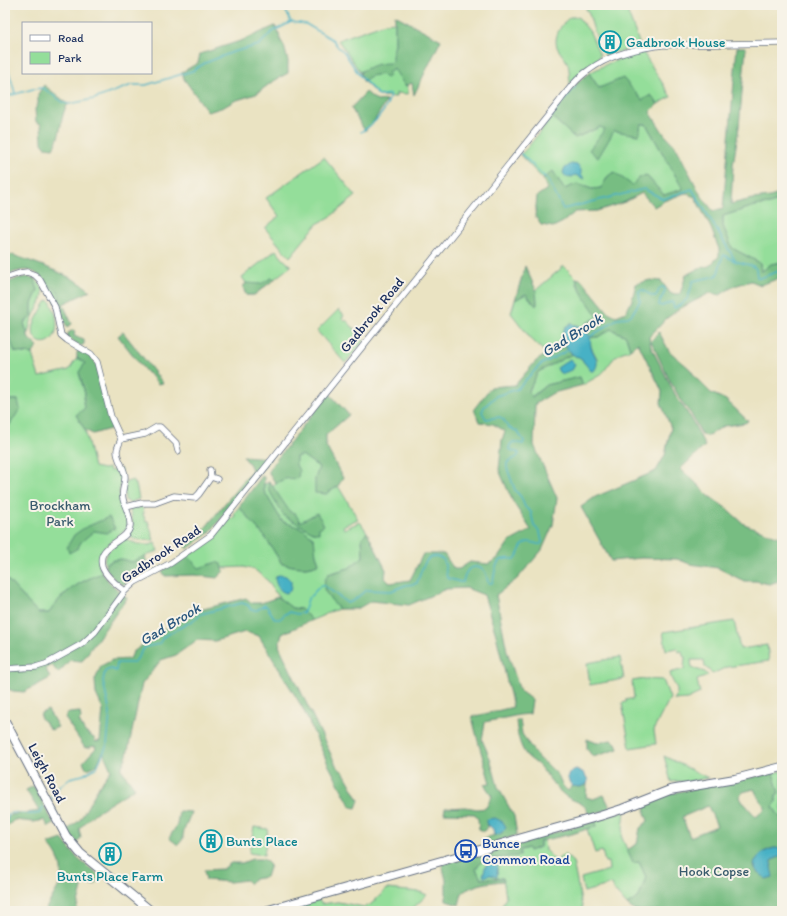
<svg xmlns="http://www.w3.org/2000/svg" width="787" height="916" font-family="Itim,sans-serif">
<style>
.green{fill:#94de9a;stroke:#58867c}
.forest{fill:#77bd82;stroke:#497670;fill-rule:evenodd}
.water{fill:#47b1c5;stroke:#317092}
.lines{fill:none;stroke-linecap:round;stroke-linejoin:round}
.stream{stroke:#47b1c5;stroke-width:1.5}
.street-casing{stroke:#636e81;stroke-width:7}
.secondary-casing{stroke:#636e81;stroke-width:10}
.street{stroke:#fff;stroke-width:5.5}
.secondary{stroke:#fff;stroke-width:8}
.labels{text-anchor:middle;dominant-baseline:central;stroke-width:4;stroke-linejoin:round;paint-order:stroke}
.culture-label{font-size:14px;fill:#0d838f;stroke:#f7f3e8;text-anchor:start}
.street-label{font-size:14px;fill:#1b2f5e;stroke:#f7f3e8}
.park-label{font-size:14px;fill:#395b6d;stroke:#f7f3e8}
.transit-label{font-size:14px;fill:#164399;stroke:#f7f3e8;text-anchor:start}
.water-label{font-size:15px;font-style:italic;fill:#28567d;stroke:#f7f3e8}
</style>
<rect width="100%" height="100%" fill="#f7f3e8"/>
<filter id="ink" filterUnits="userSpaceOnUse"><feTurbulence type="fractalNoise" baseFrequency=".025" numOctaves="2"/><feDisplacementMap in="SourceGraphic" scale="8" xChannelSelector="R" yChannelSelector="G"/><feConvolveMatrix kernelMatrix="1 2 1 2 8 2 1 2 1" color-interpolation-filters="sRGB"/></filter>
<filter id="wash" filterUnits="userSpaceOnUse"><feTurbulence type="fractalNoise" baseFrequency=".012" numOctaves="4" result="noise"/><feDisplacementMap in="SourceGraphic" scale="16" xChannelSelector="R" yChannelSelector="G"/><feGaussianBlur stdDeviation="0.9" result="paint"/><feColorMatrix in="noise" values="0 0 0 0 0 0 0 0 0 0 0 0 0 0 0 0 0 1.4 0 .05"/><feComposite in="paint" operator="in"/></filter>
<g filter="url(#wash)">
<rect width="100%" height="100%" fill="#eae3c2"/>
<path class="green" d="M 584,5 L 625,5 L 640,45 L 618,53 L 616,51 L 607,56 L 605,55 L 594,31 L 589,14 Z
M 570,17 L 578,17 L 590,32 L 600,55 L 596,63 L 587,67 L 570,84 C 569,78 570,68 567,62 C 565,58 561,54 558,49 C 552,38 561,24 570,17 Z
M 395,22 L 395,46 L 405,86 L 407,85 L 408,89 L 408,94 L 396,93 L 396,97 L 379,96 L 363,81 L 360,72 L 338,40 L 385,23 Z
M 643,52 L 671,97 L 658,104 L 651,95 L 642,101 L 599,88 L 589,73 L 609,63 Z
M 552,117 L 575,138 L 600,127 L 639,135 L 641,124 L 646,124 L 683,189 L 664,195 L 646,175 L 639,178 L 632,185 L 608,176 L 601,188 L 592,189 L 577,184 L 564,189 L 553,171 L 543,179 L 520,155 L 528,147 Z
M 324,157 L 356,196 L 330,217 L 317,224 L 290,257 L 284,251 L 265,228 L 279,216 L 266,198 Z
M 782,200 L 782,262 L 771,264 L 761,273 L 760,263 L 732,248 L 723,226 L 723,216 L 755,206 L 769,204 Z
M 276,250 L 283,259 L 291,266 L 254,295 L 246,295 L 243,287 L 246,283 L 242,277 Z
M 564,266 L 576,278 L 577,284 L 582,293 L 598,317 L 586,323 L 584,330 L 577,325 L 570,324 L 563,332 L 566,346 L 547,354 L 531,339 L 511,313 L 515,300 L 526,294 L 535,305 L 537,304 L 536,290 Z
M 34,278 C 51,292 40,302 33,317 C 30,323 29,329 28,335 L 24,323 L 32,316 L 32,304 L 38,290 Z
M 46,283 L 57,289 L 60,297 L 56,303 Z
M 48,300 L 50,301 C 52,306 55,311 56,316 C 63,355 19,348 38,316 C 41,311 44,304 48,300 Z
M 338,310 L 344,315 L 342,318 L 345,321 L 346,320 L 362,337 L 364,341 L 345,363 L 317,331 Z
M 610,329 L 626,336 L 630,349 C 627,352 622,351 619,354 C 611,359 605,372 600,375 C 594,379 589,381 583,385 L 580,377 L 546,385 L 531,397 L 528,393 L 538,372 L 572,354 L 582,360 L 591,370 L 598,360 L 591,347 L 590,337 L 598,337 Z
M 5,338 L 10,339 L 15,352 L 32,354 L 39,377 L 69,370 L 77,358 L 85,363 L 79,373 L 85,394 L 83,403 L 86,408 L 76,415 L 85,430 L 94,467 L 104,469 L 109,468 L 110,471 L 121,469 L 122,478 L 119,492 L 120,499 L 128,522 L 127,528 L 102,550 L 99,559 L 99,566 L 102,573 C 79,582 62,592 49,613 L 38,613 L 5,577 L 5,429 L 9,426 L 18,400 L 5,400 Z
M 302,455 L 319,467 L 315,479 L 326,494 L 338,486 L 358,519 L 343,526 L 344,529 L 360,522 L 367,532 L 362,537 L 363,557 L 349,568 L 328,574 L 324,590 L 339,609 C 329,611 322,617 312,620 L 301,609 L 292,608 L 283,602 L 278,597 L 268,581 L 255,570 L 244,567 L 223,568 L 222,565 L 217,562 L 199,569 L 187,555 L 200,548 L 213,538 L 229,518 L 231,519 L 235,516 L 234,513 L 239,507 L 265,537 L 282,564 C 295,566 307,570 319,563 L 316,555 L 313,543 L 282,521 L 264,491 L 264,484 L 268,483 L 269,481 L 273,486 C 284,477 295,474 296,457 Z
M 133,480 L 134,484 L 136,484 L 139,499 L 133,501 L 133,503 L 130,503 L 125,500 L 124,488 L 126,482 Z
M 134,506 L 135,509 L 142,506 L 144,513 L 143,514 L 146,522 L 148,521 L 154,540 C 145,541 136,541 128,536 L 133,525 L 130,510 Z
M 124,538 C 132,543 146,548 155,543 L 158,551 L 132,562 L 122,559 L 113,560 L 105,565 C 102,552 115,545 124,538 Z
M 734,621 L 740,649 L 767,645 L 769,661 L 727,667 L 712,674 L 709,670 L 705,667 L 704,660 L 691,660 L 692,668 L 705,672 L 708,676 L 697,680 L 700,693 L 687,699 L 674,700 C 682,687 672,686 670,673 L 684,669 L 685,657 L 683,656 L 682,651 L 679,652 L 678,648 L 666,650 L 663,632 Z
M 620,657 L 624,679 L 590,685 L 587,663 Z
M 645,679 L 663,680 L 670,698 L 655,727 L 654,731 L 656,744 L 630,748 L 622,703 L 626,702 L 626,699 L 633,699 L 634,697 L 632,681 Z
M 664,756 L 708,778 L 685,782 L 679,781 L 671,782 Z
M 782,771 L 782,820 L 773,807 L 776,802 L 776,795 L 779,793 L 773,773 Z
M 625,811 L 622,838 L 633,863 L 639,862 L 646,877 L 639,897 L 627,905 L 614,890 L 612,884 L 584,892 L 581,878 L 609,870 L 608,862 L 605,862 L 602,851 L 595,853 L 587,829 L 596,826 L 596,821 Z
M 254,827 L 268,829 L 264,855 L 249,853 Z
M 544,840 L 545,850 L 556,861 L 564,854 L 573,862 L 583,911 L 500,911 L 506,897 L 503,878 L 481,879 L 476,869 L 482,861 C 495,858 507,857 520,855 L 519,851 L 528,848 L 529,851 L 540,847 L 540,841 Z
M 387,889 L 420,892 L 427,895 L 410,911 L 281,911 L 319,900 L 321,904 L 338,902 L 364,907 L 370,905 Z"/>
<path class="forest" d="M 395,15 L 441,40 L 414,95 L 412,83 L 405,86 L 394,69 L 388,73 L 389,76 L 386,78 L 381,74 L 371,76 L 363,81 L 360,72 C 373,65 377,63 392,63 L 392,56 L 395,44 Z
M 275,26 L 279,34 L 280,39 L 284,46 L 288,61 L 288,73 L 272,82 L 256,94 L 234,101 L 224,107 L 208,112 L 184,79 L 182,72 L 198,63 L 200,54 L 243,40 Z
M 737,47 L 746,47 L 739,127 L 733,165 L 731,204 L 752,199 L 770,197 L 782,193 L 782,200 L 769,204 L 755,206 L 723,216 L 723,226 L 732,248 L 760,263 L 761,272 L 771,264 L 782,262 L 782,277 L 761,285 L 751,281 L 734,286 L 720,295 L 710,293 L 681,308 L 667,318 L 649,337 L 651,347 L 677,398 L 691,418 L 705,446 L 680,469 L 691,478 L 709,496 L 726,508 L 744,524 L 782,538 L 782,580 L 769,584 L 756,581 L 744,581 L 718,568 L 690,564 L 677,559 L 641,558 L 611,561 L 581,507 L 595,497 L 656,471 L 665,455 L 671,428 L 661,403 L 662,391 L 638,343 L 630,349 L 626,336 L 611,329 L 598,337 L 590,337 L 584,330 L 586,324 L 598,317 C 590,305 579,292 576,278 L 581,279 L 608,312 L 616,316 L 626,312 L 632,300 L 636,284 L 650,280 L 661,281 L 671,294 L 680,294 L 686,275 L 699,268 L 709,266 L 719,256 L 719,249 L 711,228 L 695,197 L 685,193 L 664,201 L 654,207 L 642,193 L 625,202 L 597,211 L 575,212 L 563,222 L 553,227 L 541,225 L 535,216 L 537,196 L 547,189 L 543,179 L 553,171 L 564,189 L 577,184 L 592,189 L 601,188 L 608,176 L 614,172 L 632,185 L 639,178 L 646,175 L 664,195 L 683,189 L 646,124 L 641,124 L 639,135 L 614,131 L 598,158 L 589,150 L 605,129 L 600,127 L 575,138 L 552,117 L 554,111 L 579,81 L 589,73 L 599,88 L 623,78 L 642,100 L 651,95 L 658,104 L 650,112 L 664,134 L 676,147 L 700,194 L 713,211 L 723,208 Z
M 44,85 L 68,104 C 59,116 63,134 53,148 L 45,147 L 42,143 L 41,124 L 36,122 L 35,109 L 38,104 L 38,94 Z
M 366,92 L 377,101 L 387,100 L 374,121 L 365,131 L 351,108 Z
M 5,253 C 24,258 78,277 90,291 L 63,304 L 72,324 L 67,327 L 56,303 L 60,297 C 56,288 55,289 47,284 C 43,282 42,278 38,275 C 29,266 15,272 5,275 Z
M 525,266 L 536,290 L 537,304 L 536,306 L 526,294 L 515,300 Z
M 27,277 L 34,278 L 38,290 L 32,304 L 32,316 L 24,323 L 29,339 L 38,347 L 32,354 L 15,352 L 10,339 L 5,338 L 5,284 L 19,278 Z
M 271,278 L 275,279 L 254,295 L 246,295 L 243,287 L 246,283 L 261,284 Z
M 73,330 L 75,331 L 74,336 L 84,340 L 84,344 L 81,346 L 67,338 L 68,333 Z
M 123,332 L 163,383 L 158,384 L 150,374 L 147,373 L 118,336 Z
M 659,332 L 669,351 L 690,369 L 696,378 L 711,393 L 726,400 L 748,421 L 745,423 L 724,426 L 707,436 L 702,435 L 691,414 L 683,404 L 668,377 L 651,341 Z
M 566,346 L 572,354 L 538,372 L 528,392 L 532,397 L 546,385 L 580,377 L 583,385 L 553,393 L 535,404 L 534,445 L 557,498 L 553,525 L 542,550 L 517,579 L 496,595 L 507,651 L 520,691 L 532,700 L 530,714 L 519,715 L 485,722 L 482,740 L 490,758 L 498,787 L 514,816 L 517,835 L 485,846 L 483,840 C 490,835 496,836 503,832 L 486,823 L 488,826 L 484,831 L 479,829 L 478,819 L 475,814 L 444,813 L 445,808 L 466,807 L 477,809 L 486,808 L 492,796 L 484,784 L 490,783 L 478,741 L 472,717 L 513,707 L 496,635 L 484,595 L 466,588 L 446,589 L 409,605 L 371,601 L 357,609 L 339,609 C 329,597 318,589 328,574 L 349,568 L 363,557 L 362,537 L 367,532 L 386,570 L 385,578 L 390,583 L 410,580 L 423,554 L 444,554 L 454,569 L 459,569 L 470,562 L 488,564 L 497,559 L 509,542 L 531,530 L 513,502 L 499,470 L 502,440 L 505,431 L 493,424 L 479,422 L 474,409 L 491,387 L 515,385 L 536,361 L 547,354 Z
M 81,350 L 90,355 L 97,365 L 109,418 L 113,428 L 93,434 L 85,430 L 76,415 L 85,408 L 83,403 L 85,394 L 79,372 L 85,363 L 77,358 L 77,352 Z
M 329,393 L 349,415 L 326,435 L 326,446 L 343,478 L 338,486 L 326,494 L 315,493 L 315,479 L 319,467 L 302,455 L 296,457 L 296,465 L 299,470 L 298,479 C 289,478 283,478 276,484 L 269,473 L 269,469 Z
M 5,400 L 18,400 L 20,409 L 9,426 L 5,429 Z
M 243,456 L 271,458 L 210,532 L 187,549 L 183,543 L 205,528 L 252,470 L 250,465 Z
M 262,476 L 264,477 L 264,491 L 282,521 L 303,529 L 314,538 L 316,555 L 319,563 C 307,570 295,566 282,564 L 265,537 L 239,507 Z
M 269,481 L 290,512 L 295,513 L 300,522 L 317,513 L 324,525 L 319,528 L 319,533 L 313,532 L 289,519 L 283,515 L 269,490 L 268,483 Z
M 109,517 L 115,528 L 107,533 L 94,531 L 81,542 L 78,548 L 69,553 L 67,547 L 74,535 L 84,528 Z
M 187,555 L 199,568 L 217,562 L 222,565 L 224,571 L 217,578 L 194,575 L 165,576 L 162,571 Z
M 145,556 L 148,569 L 123,585 C 115,581 108,574 105,565 C 115,558 121,558 132,562 Z
M 102,573 L 110,583 L 127,598 L 82,661 L 70,660 L 58,673 L 52,665 L 46,669 L 50,678 L 24,692 L 13,691 L 5,688 L 5,577 L 38,613 L 49,613 C 62,592 79,582 102,573 Z
M 278,597 L 292,608 L 301,609 L 312,620 L 282,634 L 279,646 L 337,767 L 344,773 L 359,800 L 356,808 L 351,807 L 329,766 L 302,707 L 259,636 L 245,632 L 215,641 L 197,640 L 176,655 L 161,660 L 142,684 L 127,755 L 121,769 L 135,788 L 95,813 L 79,829 L 81,838 L 76,844 L 66,831 L 80,820 L 98,788 L 111,770 L 103,752 L 97,765 L 87,769 L 83,762 L 96,748 L 95,746 L 85,748 L 65,718 L 68,713 L 80,712 L 81,719 L 79,721 L 85,732 L 94,738 L 95,742 L 100,741 L 103,709 L 96,694 L 95,680 L 101,666 L 112,660 L 130,659 L 133,652 L 163,630 L 192,612 L 246,598 L 252,603 L 261,603 Z
M 48,710 L 58,727 L 51,730 L 40,717 L 41,713 Z
M 516,720 L 520,720 L 522,734 L 539,759 L 547,764 L 558,775 L 563,786 L 568,791 L 572,786 L 580,787 L 587,784 L 586,797 L 593,799 L 604,795 L 611,809 L 589,815 C 585,800 573,803 563,794 C 554,787 549,777 541,768 C 537,763 531,760 527,756 C 519,746 517,732 516,720 Z
M 587,739 L 597,743 L 611,740 L 616,743 L 618,748 L 618,749 L 593,757 L 587,749 Z
M 773,773 L 779,793 L 776,795 L 776,802 L 773,807 L 782,820 L 782,851 C 773,842 755,856 754,866 L 758,873 L 771,867 L 772,860 L 782,856 L 782,911 L 635,911 L 627,905 L 639,897 L 646,877 L 639,862 L 633,863 L 627,850 L 637,844 L 640,828 L 648,821 L 645,813 L 646,802 L 662,795 ZM 754,789 L 759,799 L 765,807 L 765,809 L 756,817 L 744,803 L 742,803 L 739,797 L 743,792 ZM 708,806 L 717,826 L 690,837 L 682,817 Z
M 34,786 L 54,824 L 49,827 L 44,820 L 34,822 L 14,820 L 5,829 L 5,819 L 11,815 L 39,811 L 26,790 Z
M 179,811 L 191,812 C 189,820 182,831 183,839 L 178,845 L 169,838 L 177,825 Z
M 596,821 L 596,826 L 572,834 L 540,841 L 540,847 L 529,851 L 528,848 L 520,850 L 520,856 C 507,857 495,858 482,861 L 476,869 L 481,879 L 503,878 L 504,881 C 490,882 473,884 462,893 L 459,905 L 446,901 L 446,880 L 442,864 Z
M 62,839 L 78,859 L 101,877 L 95,885 L 83,884 L 76,911 L 45,911 C 48,904 52,898 56,891 C 66,875 61,857 48,844 Z
M 252,859 L 264,859 L 270,865 L 266,877 L 254,879 L 250,884 L 246,880 L 230,882 L 206,880 L 204,870 L 223,869 L 231,863 L 242,863 Z"/>
<path class="water" d="M 571,164 L 578,165 L 581,170 L 581,174 L 585,179 L 575,175 C 570,179 567,179 563,173 L 564,169 Z
M 570,324 C 577,325 588,330 590,338 C 591,341 590,344 591,347 C 594,356 601,362 594,371 L 591,371 L 582,360 L 572,354 L 566,346 L 563,332 L 565,327 Z
M 570,359 L 575,364 L 573,369 L 562,374 L 559,372 L 557,368 Z
M 278,575 L 286,576 L 291,581 L 291,587 L 290,591 L 286,593 C 279,591 276,585 275,578 Z
M 576,769 L 584,773 L 588,780 L 587,784 L 580,787 L 572,786 C 566,778 566,773 576,769 Z
M 495,818 L 503,822 L 506,827 C 503,832 500,835 494,835 L 493,829 L 486,823 L 487,819 Z
M 776,848 L 782,850 L 782,856 L 772,860 L 771,867 L 773,877 L 766,879 L 756,870 L 754,863 C 758,855 767,849 776,848 Z
M 494,859 L 498,861 L 497,877 L 490,875 L 484,877 L 483,876 C 485,867 485,863 494,859 Z"/>
<g class="lines">
<path class="stream" d="M 283,5 L 291,22
M 5,58 L 15,93
M 5,97 L 33,89 L 43,88 L 64,103 L 69,104 L 94,99 L 132,85 L 146,85 L 192,71 L 205,63 L 233,52 L 259,45 L 272,32 L 291,22 L 306,24 L 333,40 L 338,47 L 344,52 L 360,76 L 379,96 L 390,94 C 388,110 374,124 361,132
M 562,103 L 576,86
M 544,125 L 560,106
M 520,153 L 548,180 L 563,209 L 644,189 L 663,199 L 692,189 L 735,260
M 589,337 L 607,326 L 618,318 L 628,317 L 632,314 L 640,301 L 639,291 L 643,290 L 652,296 L 656,296 L 660,288 L 662,287 L 665,288 C 666,295 659,298 659,305 L 662,306 L 671,302 L 673,303 L 674,308 L 682,304 L 688,298 L 693,281 L 716,276 C 721,270 719,261 724,255 L 735,261 L 753,266 L 756,269 L 757,277 L 760,278 L 782,270
M 51,799 L 59,787 L 70,778 L 83,775 L 97,767 L 107,745 L 110,713 L 103,681 L 105,671 L 111,669 L 116,671 L 117,663 L 134,663 L 145,647 L 159,644 L 163,637 L 192,621 L 201,614 L 242,603 L 248,605 L 251,610 L 257,610 L 265,605 L 268,608 L 275,619 L 280,619 L 285,614 L 289,612 L 297,614 L 304,612 L 308,599 L 321,585 L 325,586 L 347,603 L 353,601 L 366,590 L 391,591 L 406,585 L 414,584 L 417,583 C 422,569 426,548 444,560 L 447,578 L 460,582 L 463,582 C 465,572 469,564 480,568 C 482,569 484,569 485,572 C 488,576 486,580 489,583 L 492,583 C 496,575 493,560 505,559 C 508,558 512,559 515,559 C 520,554 520,542 529,542 C 533,542 536,545 541,544 L 542,542 L 540,532 L 534,526 L 531,512 L 525,507 L 521,497 L 515,490 L 507,468 L 507,463 C 511,458 518,460 519,453 L 509,449 L 510,445 L 513,442 L 523,444 L 524,441 L 517,431 L 509,428 L 503,419 L 500,417 L 486,419 L 482,412 L 484,407 L 496,396 L 517,389 L 540,365 L 570,349
M 5,823 L 7,820 L 8,814 C 20,809 26,817 40,813 L 43,807"/>
</g>
</g>
<g filter="url(#ink)">
<g class="lines">
<g class="street-casing">
<path id="street" d="M 5,278 L 20,273 L 27,272 L 35,275 L 40,280 L 55,307 L 61,335 L 67,340 L 91,354 L 97,362 L 111,417 L 121,439 C 120,443 117,447 117,451 C 117,460 125,468 125,477 C 125,485 121,491 123,499 C 125,508 131,516 130,526 C 128,542 96,544 102,566 C 105,576 117,585 125,591
M 121,439 L 145,434 L 157,427 L 160,427 L 176,443 L 178,451
M 210,470 L 211,477 L 217,479
M 126,507 L 142,503 L 155,503 L 174,496 L 195,498 L 199,494 L 211,477
M 5,669 L 36,667 L 46,664 L 82,644 L 95,632 L 125,591 L 135,582 L 171,563 L 211,535 L 559,102 C 568,90 577,78 589,70 C 609,55 638,48 662,45 L 782,43"/>
</g>
<g class="secondary-casing">
<path id="secondary" d="M 5,721 L 66,836 L 80,853 L 151,911
M 265,911 L 600,816 L 622,809 L 670,790 L 735,779 L 782,767"/>
</g>
<use href="#street" class="street"/>
<use href="#secondary" class="secondary"/>
</g>
</g>
<defs>
<g id="building-ring" transform="scale(1.15)"><circle r="9.5" fill="#f7f3e8" stroke="#0f9aa8" stroke-width="1.5"/><path d="M-4-6H4V6H1V3H-1V6H-4ZM-2.5-4.3h1.7v1.8h-1.7ZM.8-4.3h1.7v1.8H.8ZM-2.5-1h1.7V.8h-1.7ZM.8-1h1.7V.8H.8Z" fill="#0f9aa8"/></g>
<g id="bus-ring" transform="scale(1.15)"><circle r="9.5" fill="#f7f3e8" stroke="#1a4fb4" stroke-width="1.5"/><path d="M-5-6H5V4H4V6H2V4H-2V6H-4V4H-5ZM-3.5-4V0h7V-4ZM-3.5 1.2v1.5H-2V1.2ZM2 1.2v1.5H3.5V1.2Z" fill="#1a4fb4"/></g>
</defs>
<g fill-rule="evenodd">
<use href="#building-ring" x="610" y="42"/>
<use href="#building-ring" x="211" y="841"/>
<use href="#bus-ring" x="466" y="851"/>
<use href="#building-ring" x="110" y="854"/>
</g>
<g class="labels">
<g class="culture-label">
<text x="626" y="42">Gadbrook House</text>
<text x="226" y="841">Bunts Place</text>
<text x="110" y="876" text-anchor="middle">Bunts Place Farm</text>
</g>
<g class="street-label">
<text transform="translate(372 315) rotate(-51)">Gadbrook Road</text>
<text transform="translate(161 554) rotate(-34)">Gadbrook Road</text>
<text transform="translate(47 773) rotate(62)">Leigh Road</text>
</g>
<g class="park-label">
<text x="60" y="505">Brockham<tspan x="60" dy="16">Park</tspan></text>
<text x="714" y="871">Hook Copse</text>
</g>
<g class="transit-label">
<text x="482" y="843">Bunce<tspan x="482" dy="16">Common Road</tspan></text>
</g>
<g class="water-label">
<text transform="translate(572 335) rotate(-32)">Gad Brook</text>
<text transform="translate(170 624) rotate(-31)">Gad Brook</text>
</g>
</g>
<rect width="787" height="916" fill="none" stroke="#f7f3e8" stroke-width="20"/>
<rect x="22" y="22" width="130" height="52" fill="#f7f3e8" stroke="#9fa5b1"/>
<rect x="30" y="35" width="20" height="6" fill="#ffffff" stroke="#9fa5b1"/>
<text x="58" y="42" font-size="12" fill="#1b2f5e">Road</text>
<rect x="30" y="52" width="20" height="12" fill="#94de9a" stroke="#9fa5b1"/>
<text x="58" y="62" font-size="12" fill="#1b2f5e">Park</text>
</svg>
